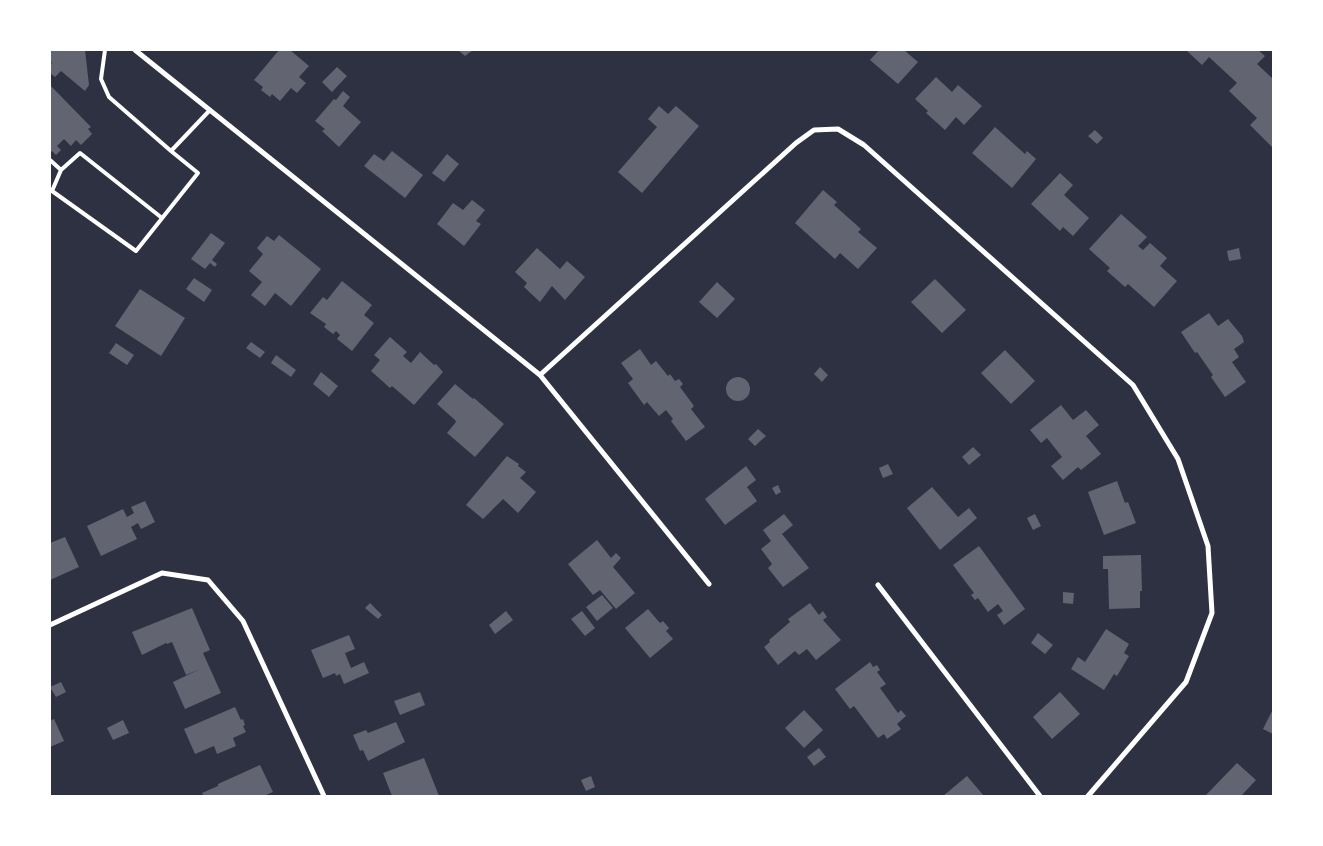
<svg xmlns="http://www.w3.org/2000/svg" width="1323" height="846" font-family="Manrope,sans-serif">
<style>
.building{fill:#626471}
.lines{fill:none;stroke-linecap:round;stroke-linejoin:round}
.service{stroke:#fff;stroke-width:4}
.minor{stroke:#fff;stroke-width:5}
</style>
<rect width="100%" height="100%" fill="#2d3142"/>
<path class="building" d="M 50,50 L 85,50 L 89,85 L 85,91 L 61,71 L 55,77 L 50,73 L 50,65 L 52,63 L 50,61 Z
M 279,50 L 290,50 L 309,66 L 299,77 L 306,83 L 297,93 L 291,88 L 280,101 L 272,94 L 270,97 L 261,90 L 263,87 L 254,80 Z
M 458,50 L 473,50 L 465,56 Z
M 879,50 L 904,50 L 918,62 L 898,84 L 870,60 Z
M 1186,50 L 1258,50 L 1265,56 L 1257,64 L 1273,79 L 1273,148 L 1250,125 L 1257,118 L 1229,91 L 1237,83 L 1209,57 L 1202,65 Z
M 337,67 L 347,76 L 332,92 L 322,82 Z
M 936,77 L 952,92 L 958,85 L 982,106 L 964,125 L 956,117 L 945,130 L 926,113 L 928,111 L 915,99 Z
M 50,85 L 91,127 L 88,129 L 92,134 L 81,145 L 76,140 L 71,146 L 64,139 L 57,146 L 61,150 L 56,155 L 52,151 L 50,153 Z
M 343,91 L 350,97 L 343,106 L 361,122 L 339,147 L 322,131 L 325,129 L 315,121 L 334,99 L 336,100 Z
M 659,106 L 668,114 L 676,106 L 699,126 L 642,193 L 618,172 L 657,127 L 648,119 Z
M 995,127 L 1025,154 L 1027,151 L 1036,159 L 1012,188 L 972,153 Z
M 1095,130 L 1103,138 L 1097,144 L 1088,136 Z
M 392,151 L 423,175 L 405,198 L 364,166 L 374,154 L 384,161 Z
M 447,154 L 459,164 L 444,182 L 432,173 Z
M 1060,173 L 1073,185 L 1064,195 L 1089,218 L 1073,236 L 1063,227 L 1060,231 L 1031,204 Z
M 823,190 L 837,202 L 834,205 L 861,229 L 858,232 L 877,248 L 858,269 L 840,253 L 835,259 L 795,223 Z
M 472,200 L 485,210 L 476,221 L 481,224 L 464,246 L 437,224 L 453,203 L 463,210 Z
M 1121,214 L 1147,237 L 1138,246 L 1143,250 L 1150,243 L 1167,258 L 1160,266 L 1177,281 L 1154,307 L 1128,284 L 1125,287 L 1107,271 L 1110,268 L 1089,249 Z
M 211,233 L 225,243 L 212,260 L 217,264 L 215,267 L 210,263 L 205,269 L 191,259 Z
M 279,235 L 321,269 L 291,306 L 275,293 L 265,306 L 251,295 L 262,282 L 249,271 L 263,254 L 257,248 L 267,236 L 274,241 Z
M 537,248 L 560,269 L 567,261 L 585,277 L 565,300 L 552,286 L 540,302 L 524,287 L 527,283 L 515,272 Z
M 1239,248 L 1241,259 L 1229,261 L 1227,251 Z
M 194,278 L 212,290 L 204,302 L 186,289 Z
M 935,279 L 966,310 L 942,333 L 911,302 Z
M 342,281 L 372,305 L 364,315 L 374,323 L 352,351 L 337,339 L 340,335 L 336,331 L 333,334 L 324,327 L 326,324 L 310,313 L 323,297 L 327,300 Z
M 717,282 L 735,299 L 717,318 L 699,302 Z
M 140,289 L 185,318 L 161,356 L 115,326 Z
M 1209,313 L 1218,326 L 1228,319 L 1242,336 L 1244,342 L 1234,349 L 1239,357 L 1232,362 L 1246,382 L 1225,397 L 1211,377 L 1213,375 L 1197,352 L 1195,353 L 1181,332 Z
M 390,337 L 407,352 L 403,356 L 411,363 L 420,352 L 434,365 L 436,364 L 443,372 L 414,405 L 392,386 L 390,388 L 371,371 L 380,360 L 374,355 Z
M 251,342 L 265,352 L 260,358 L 246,348 Z
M 116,343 L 134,355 L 127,365 L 109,353 Z
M 640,349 L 651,365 L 656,361 L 668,376 L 670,374 L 675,381 L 679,379 L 683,384 L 680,387 L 694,406 L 691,409 L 705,427 L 686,441 L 671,421 L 673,419 L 666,410 L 659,416 L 647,402 L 644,405 L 628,383 L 633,379 L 621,363 Z
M 1005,350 L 1035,381 L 1011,404 L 981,373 Z
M 276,355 L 296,370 L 291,377 L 271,363 Z
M 820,367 L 828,375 L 822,382 L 814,374 Z
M 321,372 L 338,386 L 329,397 L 313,384 Z
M726 389a12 12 0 1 1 24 0a12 12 0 1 1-24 0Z
M 455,384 L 473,399 L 474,398 L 504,424 L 475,457 L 447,433 L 456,422 L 455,420 L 437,404 Z
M 1061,405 L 1073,420 L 1086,410 L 1099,425 L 1086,436 L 1101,454 L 1081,470 L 1078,467 L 1063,480 L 1051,466 L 1062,457 L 1047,438 L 1041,443 L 1030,430 Z
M 758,429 L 766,436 L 755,446 L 748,439 Z
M 973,447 L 981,455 L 969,465 L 962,457 Z
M 507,456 L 519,464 L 518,466 L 526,472 L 520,478 L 536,492 L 518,513 L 503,499 L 483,519 L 466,505 Z
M 888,464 L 893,474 L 883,478 L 879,468 Z
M 746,466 L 756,480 L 747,487 L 757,501 L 725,525 L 705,499 Z
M 1117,481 L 1125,503 L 1128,502 L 1136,523 L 1104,535 L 1088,492 Z
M 778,485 L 781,492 L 776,495 L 772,488 Z
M 932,487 L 958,517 L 969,508 L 977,518 L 940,550 L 907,508 Z
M 145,501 L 155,522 L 141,529 L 138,523 L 131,527 L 137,539 L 101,556 L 87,526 L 123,509 L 127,517 L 134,513 L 131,507 Z
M 784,514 L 793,525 L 782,534 L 809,568 L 783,587 L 768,568 L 772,564 L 761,549 L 771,541 L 763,530 Z
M 1035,514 L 1041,526 L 1033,530 L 1027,518 Z
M 65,537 L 79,567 L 50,580 L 50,543 Z
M 597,540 L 611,558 L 616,553 L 621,558 L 613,567 L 635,593 L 616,609 L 600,590 L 593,595 L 568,564 Z
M 979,546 L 1025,609 L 1004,625 L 997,615 L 1003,611 L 998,604 L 988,612 L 978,598 L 975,600 L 971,595 L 974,593 L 953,565 Z
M 1141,555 L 1142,591 L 1140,591 L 1140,608 L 1109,609 L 1108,569 L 1103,569 L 1103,556 Z
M 1063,592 L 1074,593 L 1073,604 L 1063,603 Z
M 602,595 L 613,608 L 597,621 L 586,607 Z
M 370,603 L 382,615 L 378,619 L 365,608 Z
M 810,603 L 819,615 L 823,611 L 827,617 L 823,620 L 841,640 L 816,660 L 807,649 L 799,655 L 795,651 L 778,665 L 764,647 L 770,642 L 769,640 L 790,622 L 788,619 Z
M 192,608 L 210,650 L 203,653 L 221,693 L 185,709 L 173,682 L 200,669 L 186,675 L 172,642 L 167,644 L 166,643 L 142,655 L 132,632 Z
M 648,609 L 660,623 L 663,621 L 669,628 L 666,631 L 673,639 L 650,658 L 625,628 Z
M 506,611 L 513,620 L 495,634 L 489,625 Z
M 582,611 L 595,628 L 585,636 L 571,619 Z
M 1106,629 L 1129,644 L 1124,653 L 1129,656 L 1117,676 L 1114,674 L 1104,690 L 1071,669 L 1078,657 L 1085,662 Z
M 1038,633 L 1053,645 L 1045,654 L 1031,643 Z
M 349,635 L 355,649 L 345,653 L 351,668 L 364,662 L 369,673 L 344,684 L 340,674 L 336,676 L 335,673 L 323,678 L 311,650 Z
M 870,662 L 873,667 L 877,665 L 880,670 L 877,672 L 886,684 L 880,688 L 898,713 L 901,710 L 906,716 L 897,724 L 901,729 L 887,739 L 884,734 L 878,738 L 854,706 L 850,709 L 835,689 Z
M 61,682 L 66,692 L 56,697 L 50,687 Z
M 420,692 L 425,705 L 400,715 L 394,701 Z
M 1060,692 L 1080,714 L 1052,739 L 1033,717 Z
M 235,707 L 241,720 L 243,719 L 245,725 L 243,726 L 246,732 L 233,738 L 236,746 L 217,754 L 214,746 L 195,754 L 184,729 Z
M 1273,709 L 1273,734 L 1263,729 Z
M 804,710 L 823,730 L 804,748 L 785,728 Z
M 54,719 L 64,741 L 50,747 L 50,721 Z
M 123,720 L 129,733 L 113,740 L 107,728 Z
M 396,722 L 405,742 L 368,761 L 363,750 L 360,751 L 353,735 L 366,730 L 368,733 Z
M 819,748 L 826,757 L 814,766 L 807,757 Z
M 424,758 L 439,796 L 392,796 L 383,773 Z
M 1237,763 L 1256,780 L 1241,796 L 1205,796 Z
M 260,765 L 273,792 L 264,796 L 204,796 L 202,793 L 218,786 L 218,784 Z
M 591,776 L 595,787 L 586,791 L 581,780 Z
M 967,776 L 984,796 L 943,796 Z"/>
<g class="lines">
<path class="service" d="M 105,50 L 101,79 L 109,97 L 171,151 L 210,110
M 50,160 L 61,170
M 162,218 L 80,153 L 61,170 L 52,191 L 136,251 L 198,173 L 171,151"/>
<path class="minor" d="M 135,50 L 540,375 L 709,584
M 540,375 L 796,143 L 814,130 L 838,129 L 864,145 L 1133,385 L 1178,459 L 1208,546 L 1212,613 L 1186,682 L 1088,796
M 878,585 L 1040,796
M 50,625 L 162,573 L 208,580 L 243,621 L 324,796"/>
</g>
<rect width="1323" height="846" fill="none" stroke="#ffffff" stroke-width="102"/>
</svg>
